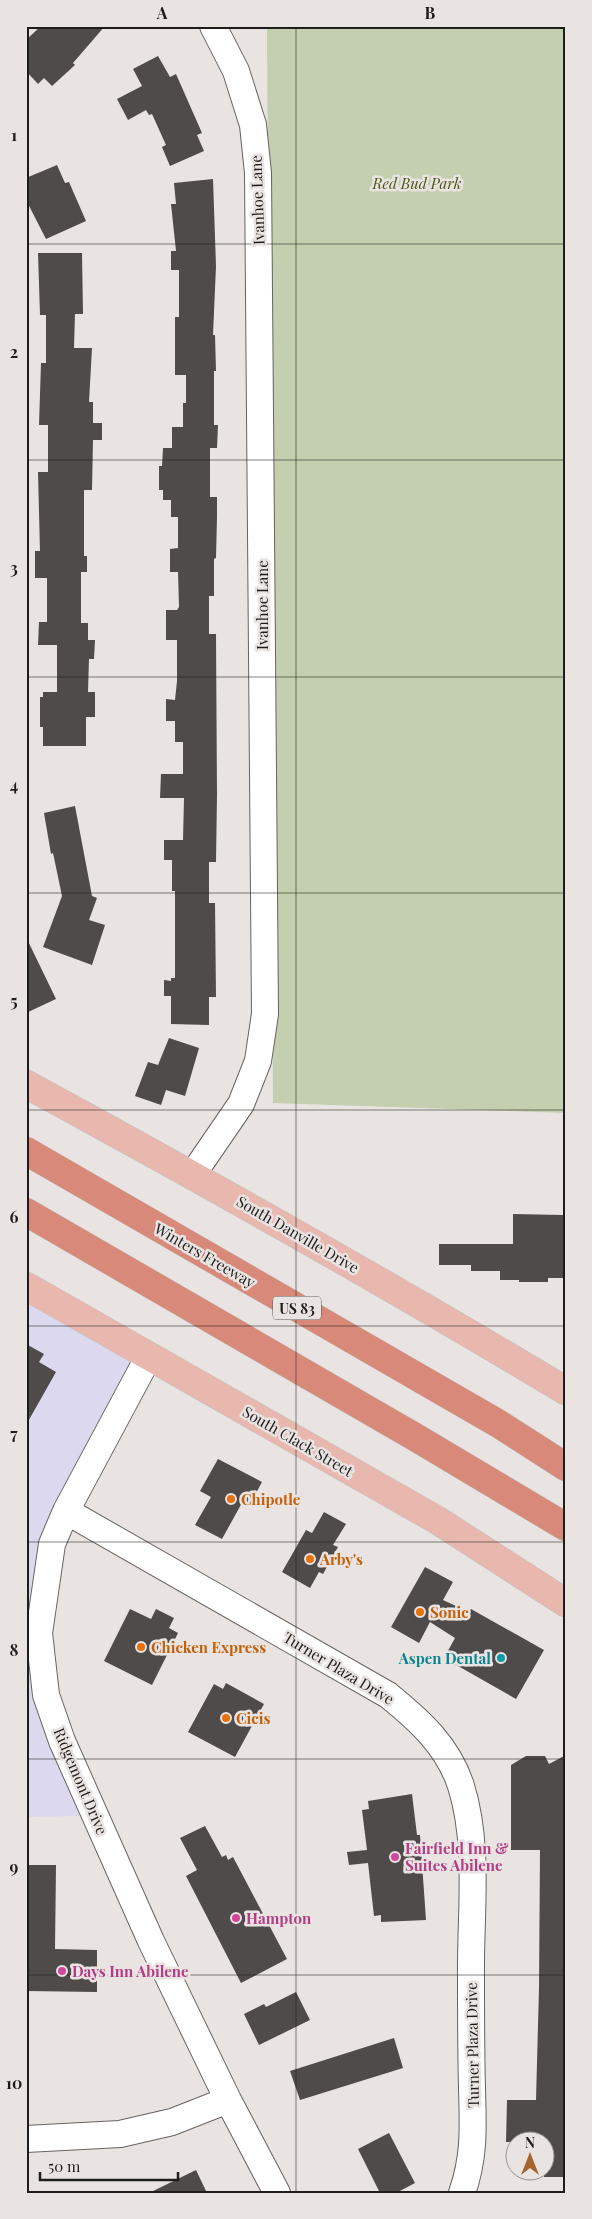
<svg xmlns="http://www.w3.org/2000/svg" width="592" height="2219" font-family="'Playfair Display',serif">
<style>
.commercial{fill:#dcd8ee}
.green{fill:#c3cfae}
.building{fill:#4f4b4a}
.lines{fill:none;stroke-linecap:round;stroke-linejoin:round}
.minor-casing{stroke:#686361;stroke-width:28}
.major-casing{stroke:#c0c0bf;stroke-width:29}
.highway-casing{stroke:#c0c0bf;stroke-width:29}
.minor{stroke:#fff;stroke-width:26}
.major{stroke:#e8b8af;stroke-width:28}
.highway{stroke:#d88979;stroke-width:28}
.grid{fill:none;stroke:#1e1d1c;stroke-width:1;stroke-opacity:0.55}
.food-dot{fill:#e8710a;stroke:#e9e4e2;stroke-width:2}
.culture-dot{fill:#0f9aa8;stroke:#e9e4e2;stroke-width:2}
.hotel-dot{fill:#d1479c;stroke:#e9e4e2;stroke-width:2}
.labels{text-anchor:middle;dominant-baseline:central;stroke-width:5;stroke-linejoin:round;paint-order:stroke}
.shield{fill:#e9e4e2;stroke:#5b5957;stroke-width:1}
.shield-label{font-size:14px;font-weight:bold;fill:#1e1d1c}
.park-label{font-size:15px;font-style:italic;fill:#455712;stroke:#e9e4e2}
.street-label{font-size:15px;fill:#1e1d1c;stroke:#e9e4e2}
.food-label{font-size:15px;font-weight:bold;fill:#c56008;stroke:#e9e4e2;text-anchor:start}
.culture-label{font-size:15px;font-weight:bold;fill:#0d838f;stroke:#e9e4e2;text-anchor:end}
.hotel-label{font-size:15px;font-weight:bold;fill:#b23c85;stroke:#e9e4e2;text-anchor:start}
.neatline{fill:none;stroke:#1e1d1c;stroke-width:2}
.grid-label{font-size:16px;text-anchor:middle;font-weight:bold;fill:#1e1d1c}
</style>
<rect width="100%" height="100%" fill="#e9e4e2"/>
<path class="commercial" d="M 26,1294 L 138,1359 L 45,1532 L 27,1653 L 79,1816 L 26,1817 Z"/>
<path class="green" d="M 267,26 L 566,26 L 566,1113 L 273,1103 Z"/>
<path class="building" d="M 41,26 L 105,26 L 73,63 L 75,65 L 52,86 L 44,78 L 38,84 L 26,71 L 26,40 Z
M 158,56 L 170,77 L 176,74 L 202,133 L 197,135 L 204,151 L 170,166 L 162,147 L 166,145 L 152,114 L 149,115 L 146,110 L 128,120 L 117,99 L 142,86 L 133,69 Z
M 57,165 L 65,183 L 69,182 L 86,221 L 46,239 L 26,200 L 26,178 Z
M 213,179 L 216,266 L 213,335 L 215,335 L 216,371 L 214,371 L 214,425 L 218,425 L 217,448 L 210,448 L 210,497 L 217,497 L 217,517 L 216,558 L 214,559 L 214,596 L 209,596 L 209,634 L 216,634 L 217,795 L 216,862 L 209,862 L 209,903 L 215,903 L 216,997 L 209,997 L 209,1025 L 171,1024 L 171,996 L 164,996 L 164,980 L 171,981 L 171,978 L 175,978 L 175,891 L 172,891 L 172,860 L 164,860 L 164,840 L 183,840 L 184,798 L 160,798 L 161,774 L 183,774 L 183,742 L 175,742 L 175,721 L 166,721 L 166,699 L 175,700 L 177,681 L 177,640 L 166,640 L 166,610 L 177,610 L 179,607 L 178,572 L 170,572 L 170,549 L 178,548 L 178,517 L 171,517 L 171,500 L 163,500 L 163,490 L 159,490 L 159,466 L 162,466 L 163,448 L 172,448 L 172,427 L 183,427 L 183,403 L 186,403 L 186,375 L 175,375 L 175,317 L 179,317 L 179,270 L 171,270 L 171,251 L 176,251 L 171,204 L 176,204 L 174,183 Z
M 38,253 L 82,253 L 83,314 L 75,314 L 74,348 L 92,348 L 89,402 L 93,402 L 93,423 L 102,423 L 102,440 L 93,440 L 92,490 L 84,490 L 84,556 L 87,556 L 87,572 L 81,572 L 81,623 L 88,623 L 88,640 L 95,640 L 94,659 L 89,659 L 88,692 L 95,692 L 95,717 L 86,717 L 86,746 L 43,746 L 43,727 L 40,727 L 40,697 L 43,697 L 43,692 L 57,692 L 57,645 L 38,645 L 39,622 L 47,622 L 47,578 L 35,578 L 35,551 L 40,551 L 38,472 L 48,472 L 48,425 L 39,425 L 41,363 L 46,363 L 46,315 L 40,315 Z
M 75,806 L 92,896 L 97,898 L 89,920 L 105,925 L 92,965 L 43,947 L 62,896 L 53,853 L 51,854 L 44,813 Z
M 26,937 L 56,999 L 26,1013 Z
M 169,1038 L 199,1048 L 185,1096 L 166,1090 L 161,1105 L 135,1096 L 148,1062 L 158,1065 Z
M 513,1214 L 563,1215 L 563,1278 L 548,1278 L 548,1282 L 519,1282 L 519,1280 L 500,1280 L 500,1271 L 471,1271 L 471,1265 L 439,1265 L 439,1244 L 513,1244 Z
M 26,1344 L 44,1354 L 39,1362 L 56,1372 L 26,1425 Z
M 218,1459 L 262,1482 L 250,1504 L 243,1501 L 222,1539 L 195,1525 L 211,1497 L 200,1491 Z
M 324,1512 L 346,1524 L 333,1545 L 338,1547 L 323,1574 L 319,1572 L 310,1588 L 282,1572 L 306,1530 L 312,1533 Z
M 425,1567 L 453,1582 L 443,1600 L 469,1612 L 471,1609 L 544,1650 L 516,1699 L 444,1658 L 455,1638 L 430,1622 L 419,1643 L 391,1627 Z
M 130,1609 L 151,1619 L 156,1609 L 174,1618 L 169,1628 L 178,1633 L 152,1685 L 104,1661 Z
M 226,1683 L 264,1704 L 235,1757 L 188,1732 L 214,1684 L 223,1689 Z
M 566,1755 L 566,2177 L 544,2177 L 544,2142 L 506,2142 L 507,2100 L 536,2100 L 539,1988 L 540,1850 L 511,1850 L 511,1765 L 526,1756 L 545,1756 L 549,1764 Z
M 412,1794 L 417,1835 L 420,1835 L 426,1920 L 381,1922 L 381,1915 L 374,1916 L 368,1863 L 349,1865 L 347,1852 L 367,1850 L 362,1810 L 369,1809 L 368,1801 Z
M 205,1826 L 222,1857 L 226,1855 L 228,1860 L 233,1857 L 287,1959 L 241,1983 L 186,1876 L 197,1870 L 180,1838 Z
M 26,1865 L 56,1865 L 55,1949 L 97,1950 L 97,1992 L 26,1991 Z
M 296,1992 L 310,2020 L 259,2045 L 244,2014 L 264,2004 L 266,2007 Z
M 394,2038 L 403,2068 L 300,2100 L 290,2071 Z
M 389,2133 L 415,2183 L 396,2193 L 380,2193 L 358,2149 Z
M 196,2170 L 207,2193 L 149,2193 Z"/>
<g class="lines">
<g class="minor-casing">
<path id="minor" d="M 193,1174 L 241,1104 L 258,1061 L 265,1014 L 258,173 L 253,125 L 236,71 L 213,26
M 149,1356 L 66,1511 L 52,1544 L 39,1633 L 46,1695 L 62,1741 L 151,1941 L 228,2100 L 277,2193
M 66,1511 L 388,1695 C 420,1721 448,1746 461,1786 C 480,1847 470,1915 471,1978 C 471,2015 471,2051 472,2088 C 473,2126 475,2156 462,2193
M 26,2139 L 120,2134 L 172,2122 L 228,2100"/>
</g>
<g class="major-casing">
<path id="major" d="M 26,1084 C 208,1183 388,1284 566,1391
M 26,1286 L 437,1520 L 566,1603"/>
</g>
<g class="highway-casing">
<path id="highway" d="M 26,1151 L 499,1424 L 566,1467
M 26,1212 L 415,1437 L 566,1527"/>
</g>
<use href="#minor" class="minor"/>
<use href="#major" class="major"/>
<use href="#highway" class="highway"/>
</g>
<path class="grid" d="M 296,26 L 296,2193M 26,244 L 566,244M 26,460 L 566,460M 26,677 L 566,677M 26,893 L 566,893M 26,1110 L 566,1110M 26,1326 L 566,1326M 26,1542 L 566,1542M 26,1759 L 566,1759M 26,1975 L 566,1975"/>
<g class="food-dot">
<circle cx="231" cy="1499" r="5"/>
<circle cx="310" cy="1559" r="5"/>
<circle cx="420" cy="1612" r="5"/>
<circle cx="141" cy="1647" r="5"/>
<circle cx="226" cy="1718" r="5"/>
</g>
<circle class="culture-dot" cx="501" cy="1658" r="5"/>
<g class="hotel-dot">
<circle cx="395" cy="1857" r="5"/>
<circle cx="236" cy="1918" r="5"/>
<circle cx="62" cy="1971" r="5"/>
</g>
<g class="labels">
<rect class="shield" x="273" y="1296.5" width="48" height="23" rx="4"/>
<g class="shield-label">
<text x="297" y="1308">US 83</text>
</g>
<g class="park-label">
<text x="417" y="183">Red Bud Park</text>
</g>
<g class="street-label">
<text transform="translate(257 200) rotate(-92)">Ivanhoe Lane</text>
<text transform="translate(262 605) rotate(-90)">Ivanhoe Lane</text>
<text transform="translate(298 1234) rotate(30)">South Danville Drive</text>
<text transform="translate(205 1255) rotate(30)">Winters Freeway</text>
<text transform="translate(298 1441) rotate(30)">South Clack Street</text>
<text transform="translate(339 1668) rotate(31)">Turner Plaza Drive</text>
<text transform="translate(81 1781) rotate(67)">Ridgemont Drive</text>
<text transform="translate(472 2045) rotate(-91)">Turner Plaza Drive</text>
</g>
<g class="food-label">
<text x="241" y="1499">Chipotle</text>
<text x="320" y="1559">Arby's</text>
<text x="430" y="1612">Sonic</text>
<text x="151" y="1647">Chicken Express</text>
<text x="236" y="1718">Cicis</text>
</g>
<g class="culture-label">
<text x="491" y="1658">Aspen Dental</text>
</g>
<g class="hotel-label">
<text x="405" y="1848">Fairfield Inn &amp;<tspan x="405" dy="17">Suites Abilene</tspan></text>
<text x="246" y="1918">Hampton</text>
<text x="72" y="1971">Days Inn Abilene</text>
</g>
</g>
<rect width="592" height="2219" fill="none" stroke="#e9e4e2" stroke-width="55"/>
<g transform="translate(530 2156)"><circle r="24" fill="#e9e4e2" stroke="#989493"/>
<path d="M0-4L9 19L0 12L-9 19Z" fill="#a5642e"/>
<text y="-8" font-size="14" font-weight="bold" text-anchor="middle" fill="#1e1d1c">N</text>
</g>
<path d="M40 2172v8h138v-8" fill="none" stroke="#1e1d1c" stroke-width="2.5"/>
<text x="48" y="2172" font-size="15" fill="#1e1d1c" stroke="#e9e4e2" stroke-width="4" paint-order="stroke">50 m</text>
<rect x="28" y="28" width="536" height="2164" class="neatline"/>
<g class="grid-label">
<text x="162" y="19">A</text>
<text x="430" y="19">B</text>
<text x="14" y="141">1</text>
<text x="14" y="358">2</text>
<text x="14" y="574">3</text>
<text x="14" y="791">4</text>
<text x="14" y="1007">5</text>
<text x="14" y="1223">6</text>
<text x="14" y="1440">7</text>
<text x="14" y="1656">8</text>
<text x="14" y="1873">9</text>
<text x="14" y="2089">10</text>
</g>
</svg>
